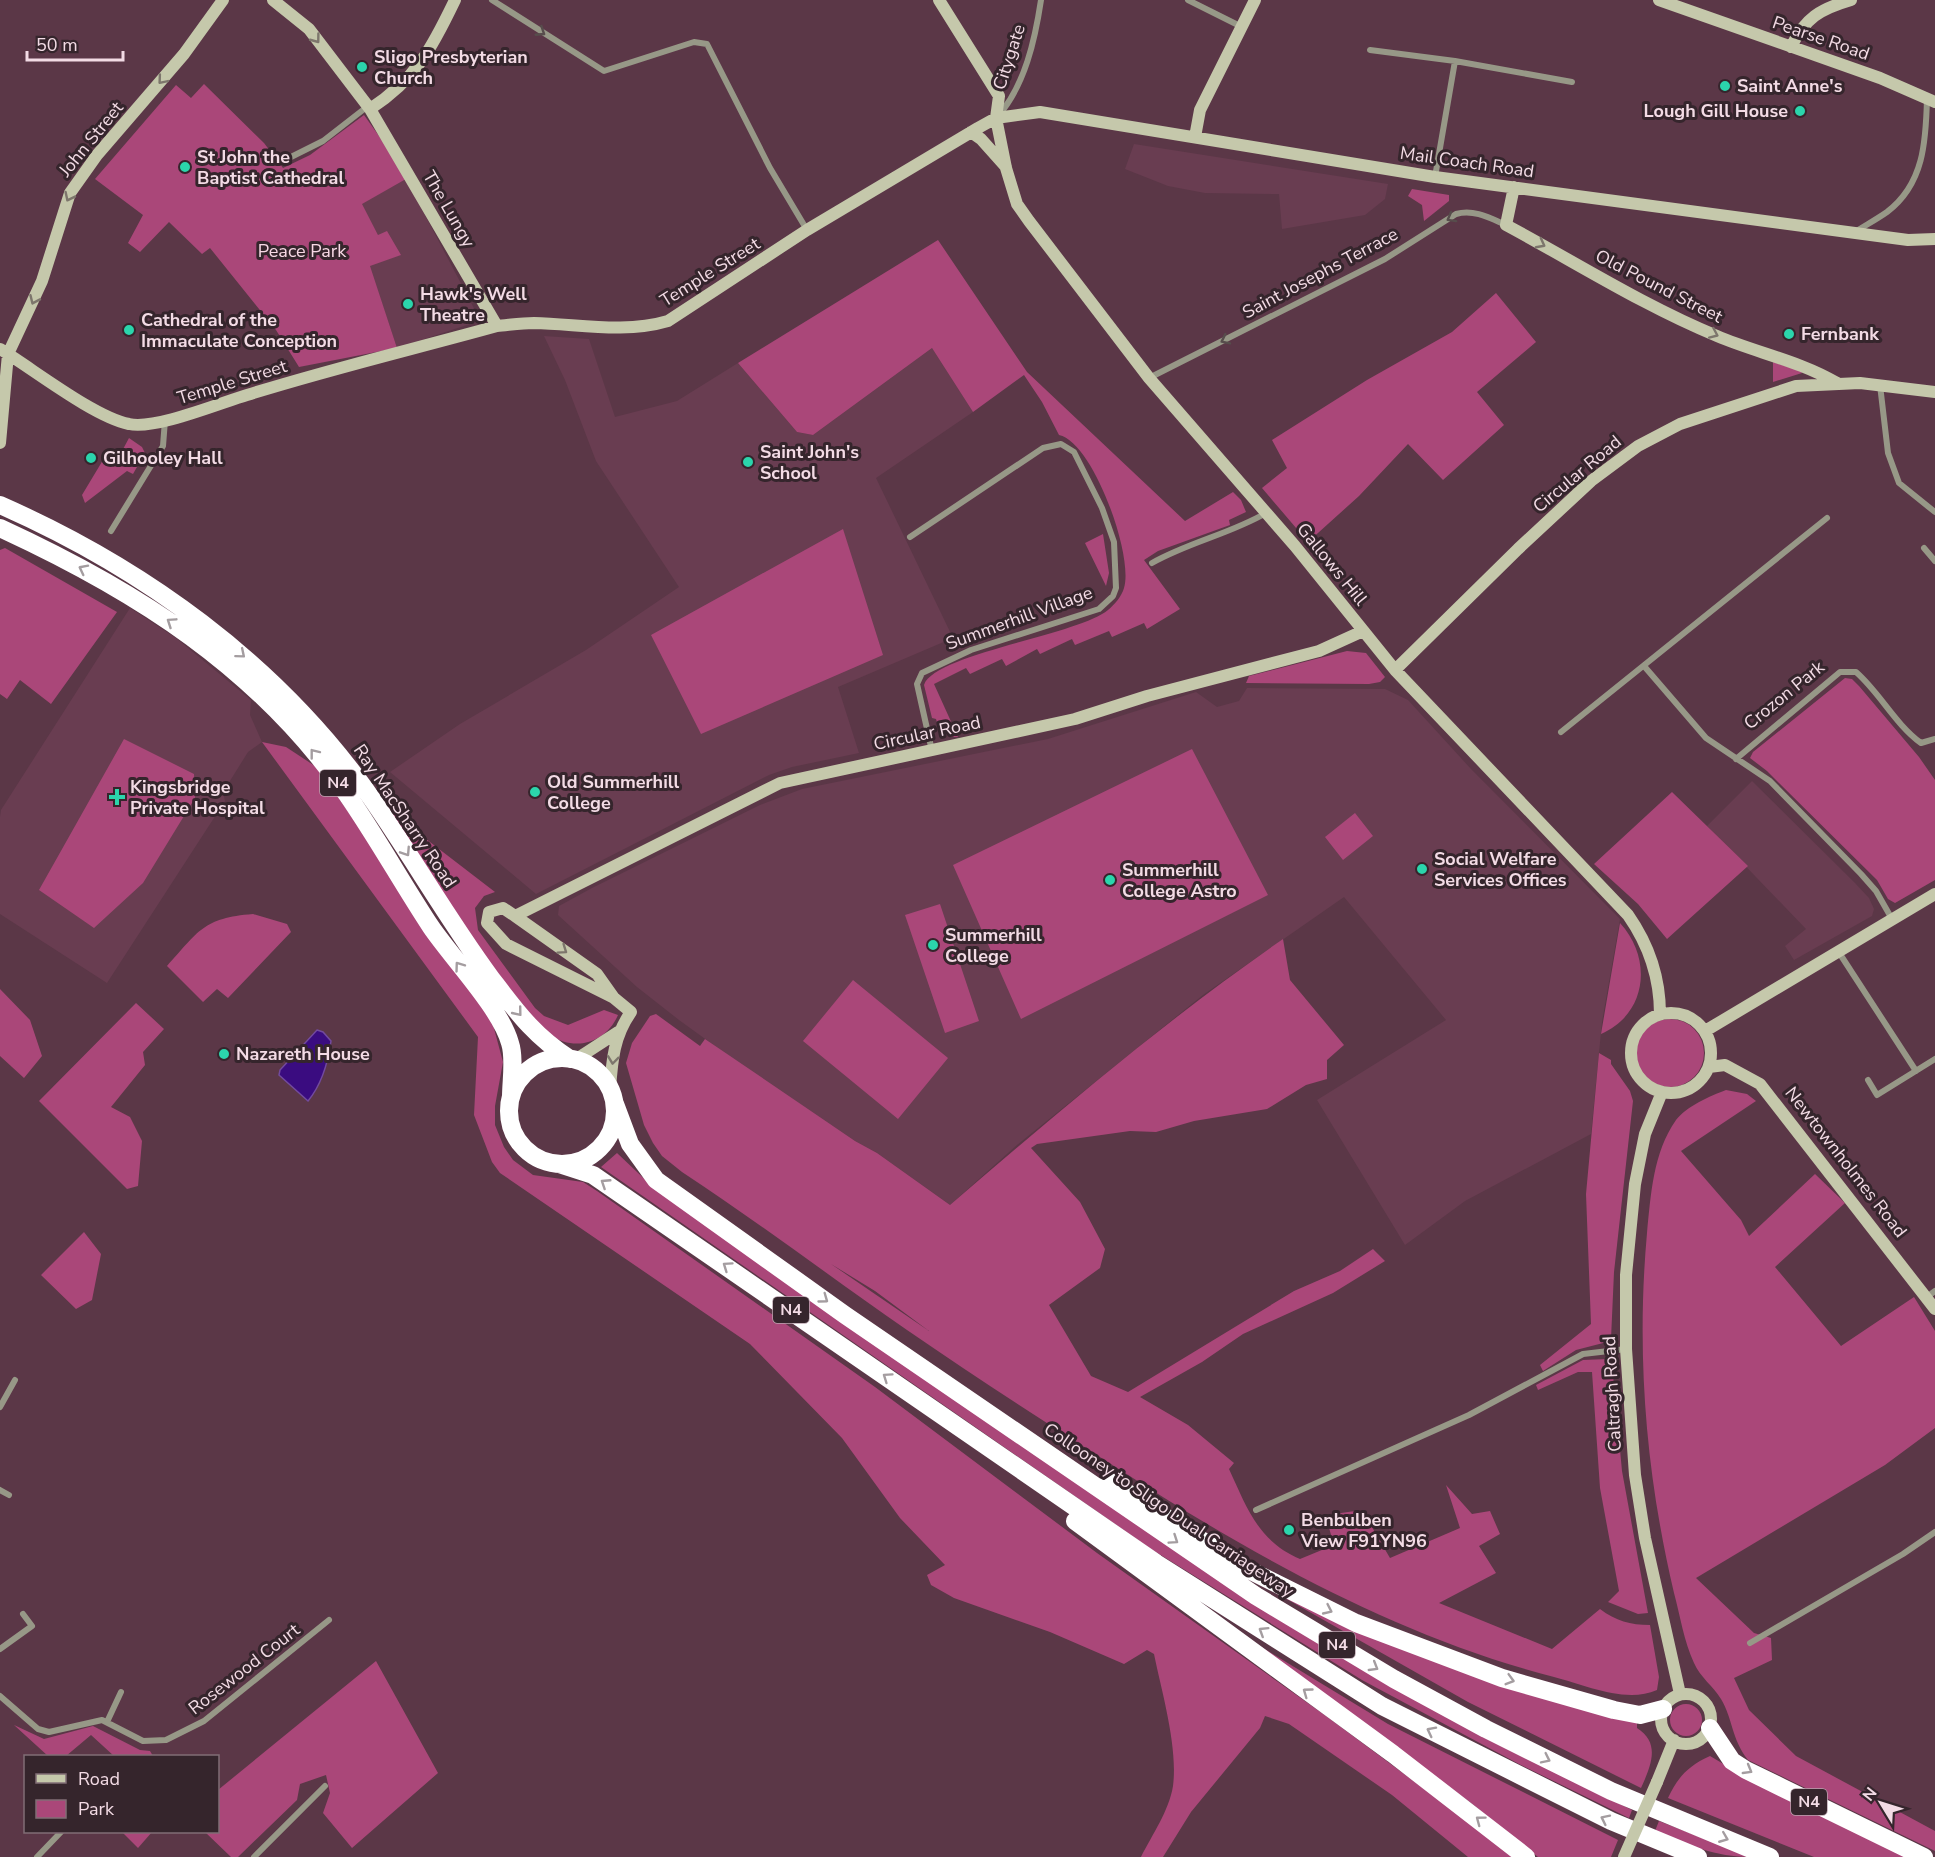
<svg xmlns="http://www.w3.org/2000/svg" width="1935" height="1857" font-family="'Nunito Sans',sans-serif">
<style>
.built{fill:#693d51}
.green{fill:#aa4779;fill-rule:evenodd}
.water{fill:#3a0c80;stroke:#724a9e;stroke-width:1.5}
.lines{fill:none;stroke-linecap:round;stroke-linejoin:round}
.street{stroke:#979887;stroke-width:6}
.secondary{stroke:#c5c8ab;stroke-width:12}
.highway{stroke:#fff;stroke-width:18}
.secondary-bridge{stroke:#c5c8ab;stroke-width:12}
.oneway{stroke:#574d4c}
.oneway2{stroke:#7d766c}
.oneway3{stroke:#a49da0}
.poi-dot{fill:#2bd5ac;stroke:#35252c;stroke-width:2}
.labels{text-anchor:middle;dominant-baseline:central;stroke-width:6;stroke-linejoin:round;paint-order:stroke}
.shield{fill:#35252c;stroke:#baa4ae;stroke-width:1.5}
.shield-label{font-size:16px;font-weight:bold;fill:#f3dbe5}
.street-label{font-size:18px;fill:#f3dbe5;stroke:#35252c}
.poi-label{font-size:18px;font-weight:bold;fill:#f3dbe5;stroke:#35252c;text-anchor:start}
.park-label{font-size:18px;fill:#f8d8e5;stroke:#35252c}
</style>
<rect width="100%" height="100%" fill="#5b3747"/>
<path class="built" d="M 1134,144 L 1388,184 L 1385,199 L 1365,215 L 1282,229 L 1279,194 L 1205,193 L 1168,186 L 1125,169 Z
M 406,179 L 477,314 L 470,324 L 397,348 L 369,265 L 400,255 L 378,235 L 361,204 Z
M 544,336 L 589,339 L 615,417 L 677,401 L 738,363 L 797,432 L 813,435 L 932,348 L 973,412 L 876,478 L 953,638 L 838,687 L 859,753 L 792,767 L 769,775 L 536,894 L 390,772 L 460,724 L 586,650 L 679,587 L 596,461 L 565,380 Z
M 130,608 L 176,638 L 251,700 L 250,715 L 262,742 L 248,752 L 223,792 L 225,801 L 107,983 L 0,914 L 0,817 L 1,810 Z
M 1247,688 L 1385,689 L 1408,700 L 1471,769 L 1620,919 L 1602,1022 L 1591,1134 L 1465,1201 L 1405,1245 L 1317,1100 L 1446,1020 L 1344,897 L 1203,995 L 1017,1145 L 950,1205 L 877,1153 L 855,1141 L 737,1062 L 679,1020 L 637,987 L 558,915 L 559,906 L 592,888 L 760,805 L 802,789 L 1048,739 L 1196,692 L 1217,707 L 1239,701 Z
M 1752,781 L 1854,882 L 1869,898 L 1874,909 L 1872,916 L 1794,960 L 1785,946 L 1806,929 L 1707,826 Z"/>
<path class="green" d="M 204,84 L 264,143 L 283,168 L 310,155 L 364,115 L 389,150 L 406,179 L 362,204 L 378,235 L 387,231 L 401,255 L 370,266 L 397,348 L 299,367 L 276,330 L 210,248 L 202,254 L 169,222 L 140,252 L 128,243 L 143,215 L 95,179 L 176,85 L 191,98 Z
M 1412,189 L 1449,195 L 1449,201 L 1424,221 L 1422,205 L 1408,196 Z
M 938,240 L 1027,372 L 1185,521 L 1233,492 L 1241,500 L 1246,512 L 1229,520 L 1230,525 L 1158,551 L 1144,560 L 1180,609 L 1147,629 L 1144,623 L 1112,637 L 1109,631 L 1075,645 L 1072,639 L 1040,654 L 1037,649 L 1006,666 L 1002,659 L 970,674 L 966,668 L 934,684 L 958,737 L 950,737 L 939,729 L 936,719 L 932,718 L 924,685 C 934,654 1078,635 1108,610 C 1114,605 1122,596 1124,588 C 1134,556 1093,442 1059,435 L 1042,402 L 1024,375 L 973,412 L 932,348 L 813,435 L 797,432 L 738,363 Z
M 1496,293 L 1536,342 L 1477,392 L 1504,425 L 1443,480 L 1408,444 L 1359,496 L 1308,542 L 1262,488 L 1287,468 L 1272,440 L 1367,380 L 1452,332 Z
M 1773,362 L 1801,371 L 1802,373 L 1773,382 Z
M 129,438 L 142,447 L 145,453 L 133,474 L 127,471 L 85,503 L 82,495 L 103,460 L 114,466 Z
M 843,529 L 883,655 L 701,734 L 651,635 Z
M 1103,534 L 1109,573 L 1106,586 L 1085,543 Z
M 5,548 L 117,612 L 51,704 L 20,680 L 7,699 L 0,694 L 0,550 Z
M 1347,651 L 1366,653 L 1385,677 L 1380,682 L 1369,684 L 1246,683 L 1249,676 Z
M 1845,678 L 1852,679 L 1859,686 L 1919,757 L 1935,780 L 1935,880 L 1895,903 L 1888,899 L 1877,880 L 1767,771 L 1750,758 L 1753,752 Z
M 124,739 L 194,774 L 195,798 L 143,883 L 94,928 L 39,890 Z
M 262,742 L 286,747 L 318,768 L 492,1021 L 503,1062 L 495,1106 L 495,1125 L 504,1147 L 513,1160 L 533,1175 L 583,1182 L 597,1191 L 875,1387 L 1097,1553 L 1326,1716 L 1516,1857 L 1468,1857 L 1392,1795 L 1289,1724 L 1265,1716 L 1260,1728 L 1191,1812 L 1163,1857 L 1141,1857 C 1152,1835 1169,1811 1173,1786 C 1178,1747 1162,1693 1154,1654 L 1147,1650 L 1124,1664 L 1050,1632 L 954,1598 L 931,1585 L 927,1575 L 945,1565 L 900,1518 L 842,1438 L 750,1344 L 500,1173 L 492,1162 L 474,1115 L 478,1037 Z
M 1192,749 L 1268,895 L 1021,1019 L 953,865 Z
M 1672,792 L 1748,866 L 1667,939 L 1638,904 L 1594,864 Z
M 387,809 L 495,892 L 484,896 L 475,908 L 478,930 L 535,1008 L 544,1016 L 568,1025 L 604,1010 L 618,1015 C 606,1043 575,1052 550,1035 C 538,1028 529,1011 520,1001 C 470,942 430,873 387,809 Z
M 1355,813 L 1373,836 L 1343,860 L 1325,837 Z
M 940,904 L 979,1021 L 945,1033 L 905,915 Z
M 253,914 L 287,924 L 291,932 L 228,998 L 217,989 L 203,1002 L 167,966 C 199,931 203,918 253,914 Z
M 1620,923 C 1653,959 1647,1014 1601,1034 Z
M 1283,939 L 1290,980 L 1344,1045 L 1327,1060 L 1327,1079 L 1306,1085 L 1267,1109 L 1194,1121 L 1156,1132 L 1130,1131 L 1037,1144 L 1031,1148 L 1080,1202 L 1105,1249 L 1100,1268 L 1049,1305 L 1091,1376 L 1128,1392 L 1294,1291 L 1340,1271 L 1373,1249 L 1385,1261 L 1333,1293 L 1243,1334 L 1202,1362 L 1140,1397 L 1188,1425 L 1234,1463 L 1229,1469 C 1247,1508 1258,1541 1300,1559 L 1334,1545 L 1327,1521 L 1341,1513 L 1362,1510 L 1390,1558 L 1460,1528 L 1446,1485 L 1472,1514 L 1490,1511 L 1500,1534 L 1479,1546 L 1496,1573 L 1439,1603 L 1552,1649 L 1600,1609 C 1616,1621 1630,1625 1650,1625 L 1659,1677 L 1657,1690 C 1626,1704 1585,1685 1554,1677 C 1394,1635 1252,1555 1114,1466 C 1045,1422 975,1377 907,1330 C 832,1278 758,1222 682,1172 L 662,1156 L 653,1143 L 644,1125 L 626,1063 L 632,1043 L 650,1016 L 656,1014 L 700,1046 L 705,1039 L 855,1141 L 877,1153 L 950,1205 C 1058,1112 1166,1020 1283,939 ZM 831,1264 L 875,1291 L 929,1331 Z
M 853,980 L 948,1058 L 898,1119 L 803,1041 Z
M 0,989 L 30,1020 L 42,1056 L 24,1078 L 0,1056 Z
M 136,1003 L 164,1029 L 143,1052 L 145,1065 L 111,1107 L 130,1117 L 142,1141 L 138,1186 L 127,1189 L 39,1101 Z
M1636 1053a34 34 0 1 1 68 0a34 34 0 1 1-68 0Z
M 1599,1053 L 1611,1060 L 1611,1064 L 1630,1091 L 1633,1101 L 1614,1272 L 1611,1339 L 1607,1342 L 1576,1350 L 1543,1371 L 1540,1365 L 1591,1324 L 1586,1194 Z
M 1726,1090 L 1747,1094 L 1756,1101 L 1681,1151 L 1741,1220 L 1749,1236 L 1815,1174 L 1845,1203 L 1775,1267 L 1841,1346 L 1914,1297 L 1935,1331 L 1935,1428 L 1885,1465 L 1696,1578 L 1754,1633 L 1771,1638 L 1772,1660 L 1734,1678 L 1749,1710 L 1796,1756 L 1935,1831 L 1935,1851 L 1748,1760 C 1731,1738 1733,1719 1721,1699 C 1713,1686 1700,1677 1694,1663 C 1684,1642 1680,1615 1674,1593 C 1646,1474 1636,1355 1647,1233 C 1651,1194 1653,1153 1676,1120 C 1687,1106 1710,1096 1726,1090 Z
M 617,1153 L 656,1190 L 1484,1736 L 1632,1810 L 1629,1818 L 1519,1764 L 1362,1680 L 1151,1549 L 601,1167 Z
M 84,1232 L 101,1254 L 92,1300 L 76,1309 L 41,1275 Z
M 1608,1359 L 1612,1364 L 1622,1471 L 1648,1613 L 1638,1614 L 1608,1602 L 1619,1591 L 1600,1488 L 1592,1372 L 1578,1372 L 1538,1390 L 1536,1385 L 1583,1360 Z
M 1290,1597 L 1637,1722 L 1637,1728 C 1661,1743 1651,1766 1641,1788 L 1468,1702 L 1285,1598 Z
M 1245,1637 L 1388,1724 L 1618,1840 L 1611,1857 L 1538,1857 L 1471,1803 Z
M 376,1661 L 438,1773 L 352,1848 L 323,1813 L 330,1793 L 326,1775 L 300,1784 L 297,1800 L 238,1857 L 231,1857 L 205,1832 L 218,1832 L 218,1790 Z
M1670 1720a16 16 0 1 1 32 0a16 16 0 1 1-32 0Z
M 14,1725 L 44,1739 L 93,1726 L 140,1750 L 150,1751 L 153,1756 L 114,1756 L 91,1735 L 66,1756 L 48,1756 Z
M 1710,1756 L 1732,1769 L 1914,1857 L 1814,1857 L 1668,1798 C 1678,1777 1688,1766 1710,1756 Z
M 1659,1821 L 1751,1857 C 1715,1857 1689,1845 1655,1831 Z
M 122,1832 L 152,1832 L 138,1848 Z"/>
<path class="water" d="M 317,1030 L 323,1032 L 331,1041 C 328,1063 322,1084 308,1101 L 279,1075 L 280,1070 Z"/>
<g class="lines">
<path class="street" d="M 492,0 L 604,71 L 694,42 L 707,44 L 770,168 L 807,230
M 1188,0 L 1242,27
M 1370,50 L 1455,61 L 1572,82
M 998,116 C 1025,85 1035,40 1041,0
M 289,158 L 323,141 L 368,106
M 1435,177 L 1455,61
M 1855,232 C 1866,225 1877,219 1887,212 C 1924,184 1926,141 1927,98
M 1149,378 L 1385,259 L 1456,214 C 1474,209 1490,218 1506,225
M 1880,385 L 1888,453 L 1899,483 L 1935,512
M 111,531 L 163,446 L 165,420
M 910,537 L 1043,448 L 1061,444 L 1074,452 L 1102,508 L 1114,542 L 1116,588 L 1113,596 L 1099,609 L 971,650 L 922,673 L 917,684 L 932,751
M 1924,548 L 1935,561
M 1152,563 C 1189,542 1230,534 1266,513
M 1644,666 L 1706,738 L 1770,781 L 1861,874 L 1876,891 L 1892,919
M 1561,732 L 1827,518
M 1736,759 L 1840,672 L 1856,672 C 1880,693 1895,724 1921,743 L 1935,739
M 1838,951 L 1916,1071
M 1868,1080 L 1877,1095 L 1935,1059
M 1927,1297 L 1935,1291
M 0,1407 L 15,1380
M 0,1490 L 9,1495
M 1256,1510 L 1469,1415 L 1583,1354 L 1626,1349
M 1750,1643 L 1903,1554 L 1935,1532
M 0,1649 L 32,1626 L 23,1614
M 0,1696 L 38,1729 L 49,1732 L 102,1720 L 143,1741 L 166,1740 L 204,1721 L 329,1620
M 107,1722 L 121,1692
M 37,1857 L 61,1832
M 254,1857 L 325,1786"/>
<path class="secondary" d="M 273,0 L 309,29 L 370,109 L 497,326
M 939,0 L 999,96 L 996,118 L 1006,168 L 1017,204 L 1029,221 L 1149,378 L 1295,546 L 1395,670 L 1628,915 C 1649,945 1660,977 1660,1014
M 1659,0 L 1880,78 L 1935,102
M 1791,47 C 1805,18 1820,9 1851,0
M 370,109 C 416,79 432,48 455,0
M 971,132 L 981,139 L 1006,167
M 1195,137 L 1200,110 L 1255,0
M 1514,187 L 1506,225 C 1575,262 1644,306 1717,336 C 1757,353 1800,361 1837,383
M 0,349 C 33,369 94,417 129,424 C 155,430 220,403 247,395 C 330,369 414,349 497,326 C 509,325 522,323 534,323 C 579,324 624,334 668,321 L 807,230 L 978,128 L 996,118 L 1040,112 L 1435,177 L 1908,240 L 1935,239
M 0,443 L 8,354 L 42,281 L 70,193 L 97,155 L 184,54 L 223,0
M 1395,670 L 1518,549 L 1591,481 L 1638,446 L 1680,424 L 1796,386 L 1860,383 L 1935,392
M 515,916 L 597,974 L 614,998 L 631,1012 C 614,1036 612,1060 610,1089
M 614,998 L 506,944 L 487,923 L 489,912 L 503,908 L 515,916 L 780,783 L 1075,719 L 1147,696 L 1319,651 L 1363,631
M1631 1053a40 40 0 1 1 80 0a40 40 0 1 1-80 0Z
M 1705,1031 L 1935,894
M 575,1060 L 618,1032
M 1709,1067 L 1725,1065 L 1760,1084 L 1935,1309
M 1662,1092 L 1645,1134 L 1635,1184 L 1626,1275 L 1626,1349 L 1635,1475 L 1645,1538 L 1680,1694
M1661 1719a25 25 0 1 1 50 0a25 25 0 1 1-50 0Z
M 1657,1782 L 1674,1740"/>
<path class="highway" d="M 0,505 C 143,568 273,662 365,789 C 409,851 446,917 491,978 C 517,1012 534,1036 570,1059
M 0,528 C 137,591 257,667 346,793 C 376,836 402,883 431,927 C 452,958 501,1009 510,1043 C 515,1058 511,1081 511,1097
M509 1111a53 53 0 1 1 106 0a53 53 0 1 1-106 0Z
M 615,1104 L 630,1144 L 656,1180 L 845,1315 L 1256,1596 L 1394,1679 L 1486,1729 L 1611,1791 L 1770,1857
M 559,1164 L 593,1175 L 1156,1563 L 1382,1706 L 1611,1821 L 1698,1857
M 1109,1481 L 1245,1568 L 1356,1623 L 1502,1678 L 1614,1710 L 1640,1715 L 1663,1709
M 1075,1521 L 1393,1754 L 1526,1857
M 1710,1728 L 1732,1761 L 1746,1770 L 1924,1857"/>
<path class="secondary-bridge" d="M 1624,1857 L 1657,1782"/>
</g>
<defs><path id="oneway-chevron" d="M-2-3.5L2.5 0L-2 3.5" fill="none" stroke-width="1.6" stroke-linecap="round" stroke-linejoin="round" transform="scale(1.5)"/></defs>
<g class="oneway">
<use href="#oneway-chevron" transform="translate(541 32) rotate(33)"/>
<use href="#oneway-chevron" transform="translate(1451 218) rotate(151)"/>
<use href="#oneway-chevron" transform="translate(1225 340) rotate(154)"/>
</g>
<g class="oneway2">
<use href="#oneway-chevron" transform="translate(316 39) rotate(53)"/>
<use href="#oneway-chevron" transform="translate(162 80) rotate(130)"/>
<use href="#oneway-chevron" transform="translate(69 197) rotate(116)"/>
<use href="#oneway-chevron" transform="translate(1541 244) rotate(28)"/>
<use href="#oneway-chevron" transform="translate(34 300) rotate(114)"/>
<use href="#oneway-chevron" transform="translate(1714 334) rotate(24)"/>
<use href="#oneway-chevron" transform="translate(563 950) rotate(35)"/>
<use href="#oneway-chevron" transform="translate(613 1060) rotate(97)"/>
</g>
<g class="oneway3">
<use href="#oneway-chevron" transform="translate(83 569) rotate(-153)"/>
<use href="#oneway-chevron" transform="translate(171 622) rotate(-146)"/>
<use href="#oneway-chevron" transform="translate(241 654) rotate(40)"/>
<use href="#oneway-chevron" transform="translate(314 753) rotate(-128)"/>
<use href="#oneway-chevron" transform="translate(406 852) rotate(57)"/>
<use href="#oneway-chevron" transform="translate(459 966) rotate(-126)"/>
<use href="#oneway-chevron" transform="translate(518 1012) rotate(51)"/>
<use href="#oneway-chevron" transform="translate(605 1183) rotate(-147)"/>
<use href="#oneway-chevron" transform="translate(727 1266) rotate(-145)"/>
<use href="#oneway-chevron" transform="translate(824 1299) rotate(36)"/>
<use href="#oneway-chevron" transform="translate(887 1377) rotate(-145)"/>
<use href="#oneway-chevron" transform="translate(1174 1540) rotate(34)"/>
<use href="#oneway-chevron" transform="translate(1328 1610) rotate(25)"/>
<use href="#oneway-chevron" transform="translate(1263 1631) rotate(-148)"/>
<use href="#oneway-chevron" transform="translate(1374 1667) rotate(31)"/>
<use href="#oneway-chevron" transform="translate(1510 1680) rotate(16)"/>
<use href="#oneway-chevron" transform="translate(1307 1692) rotate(-144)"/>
<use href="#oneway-chevron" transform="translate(1431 1731) rotate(-153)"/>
<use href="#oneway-chevron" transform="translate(1546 1759) rotate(26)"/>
<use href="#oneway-chevron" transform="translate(1748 1770) rotate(30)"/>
<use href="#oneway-chevron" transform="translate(1605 1819) rotate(-154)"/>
<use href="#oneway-chevron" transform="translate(1480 1820) rotate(-143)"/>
<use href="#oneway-chevron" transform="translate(1724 1838) rotate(22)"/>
</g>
<g class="poi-dot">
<circle cx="362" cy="67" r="6"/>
<circle cx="1725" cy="86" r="6"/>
<circle cx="1800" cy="111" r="6"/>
<circle cx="185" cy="167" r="6"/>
<circle cx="408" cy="304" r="6"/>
<circle cx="129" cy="330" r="6"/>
<circle cx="1789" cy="334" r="6"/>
<circle cx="91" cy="458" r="6"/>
<circle cx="748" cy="462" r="6"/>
<circle cx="535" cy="792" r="6"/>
<path d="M114 788h6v6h6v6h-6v6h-6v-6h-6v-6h6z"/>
<circle cx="1422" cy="869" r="6"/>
<circle cx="1110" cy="880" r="6"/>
<circle cx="933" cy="945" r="6"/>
<circle cx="224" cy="1054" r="6"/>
<circle cx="1289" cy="1530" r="6"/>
</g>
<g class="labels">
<g class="shield">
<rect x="320" y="770" width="36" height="26" rx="4.5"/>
<rect x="773" y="1297" width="36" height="26" rx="4.5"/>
<rect x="1319" y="1632" width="36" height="26" rx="4.5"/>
<rect x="1791" y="1789" width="36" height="26" rx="4.5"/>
</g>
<g class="shield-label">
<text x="338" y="783">N4</text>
<text x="791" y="1310">N4</text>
<text x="1337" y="1645">N4</text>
<text x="1809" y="1802">N4</text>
</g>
<g class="street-label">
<text transform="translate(1821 38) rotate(19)">Pearse Road</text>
<text transform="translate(1009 57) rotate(-72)">Citygate</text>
<text transform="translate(91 139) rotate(-51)">John Street</text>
<text transform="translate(1467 162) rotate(8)">Mail Coach Road</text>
<text transform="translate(449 209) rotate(60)">The Lungy</text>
<text transform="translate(710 272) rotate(-32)">Temple Street</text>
<text transform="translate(1320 273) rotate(-28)">Saint Josephs Terrace</text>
<text transform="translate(1659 286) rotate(27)">Old Pound Street</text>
<text transform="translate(232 382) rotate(-17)">Temple Street</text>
<text transform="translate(1577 474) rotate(-40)">Circular Road</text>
<text transform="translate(1332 564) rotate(51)">Gallows Hill</text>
<text transform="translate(1019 618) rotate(-20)">Summerhill Village</text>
<text transform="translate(1784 695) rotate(-39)">Crozon Park</text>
<text transform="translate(927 733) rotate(-12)">Circular Road</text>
<text transform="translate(405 816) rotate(56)">Ray MacSharry Road</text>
<text transform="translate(1846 1162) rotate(52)">Newtownholmes Road</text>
<text transform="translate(1612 1394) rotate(-93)">Caltragh Road</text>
<text transform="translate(1169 1510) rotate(34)">Collooney to Sligo Dual Carriageway</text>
<text transform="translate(244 1669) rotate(-38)">Rosewood Court</text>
</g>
<g class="poi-label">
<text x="374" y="57">Sligo Presbyterian<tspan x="374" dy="21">Church</tspan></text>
<text x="1737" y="86">Saint Anne's</text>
<text x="1788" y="111" text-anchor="end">Lough Gill House</text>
<text x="197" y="157">St John the<tspan x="197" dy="21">Baptist Cathedral</tspan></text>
<text x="420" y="294">Hawk's Well<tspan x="420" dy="21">Theatre</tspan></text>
<text x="141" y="320">Cathedral of the<tspan x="141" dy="21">Immaculate Conception</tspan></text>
<text x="1801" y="334">Fernbank</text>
<text x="760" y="452">Saint John's<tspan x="760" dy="21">School</tspan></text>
<text x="103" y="458">Gilhooley Hall</text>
<text x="547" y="782">Old Summerhill<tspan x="547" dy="21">College</tspan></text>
<text x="130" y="787">Kingsbridge<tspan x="130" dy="21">Private Hospital</tspan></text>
<text x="1434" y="859">Social Welfare<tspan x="1434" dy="21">Services Offices</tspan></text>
<text x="1122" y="870">Summerhill<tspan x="1122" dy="21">College Astro</tspan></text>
<text x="945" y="935">Summerhill<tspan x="945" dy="21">College</tspan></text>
<text x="236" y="1054">Nazareth House</text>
<text x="1301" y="1520">Benbulben<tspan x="1301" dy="21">View F91YN96</tspan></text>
</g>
<g class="park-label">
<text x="302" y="251">Peace Park</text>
</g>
</g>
<rect x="24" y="1755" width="195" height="78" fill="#35252c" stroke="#816e76" stroke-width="1.5"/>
<rect x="36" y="1774" width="30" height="9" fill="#c5c8ab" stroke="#816e76" stroke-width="1.5"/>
<text x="78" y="1785" font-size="18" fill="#f3dbe5">Road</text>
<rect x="36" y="1800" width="30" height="18" fill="#aa4779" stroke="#816e76" stroke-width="1.5"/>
<text x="78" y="1815" font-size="18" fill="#f3dbe5">Park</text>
<g transform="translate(1881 1803) rotate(308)" stroke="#35252c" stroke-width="4.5" paint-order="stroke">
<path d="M0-4.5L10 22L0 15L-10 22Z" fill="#f3dbe5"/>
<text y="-9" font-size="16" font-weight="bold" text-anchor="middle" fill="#f3dbe5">N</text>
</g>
<path d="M27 51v9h96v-9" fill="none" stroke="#f3dbe5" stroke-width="3"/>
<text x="36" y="51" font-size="18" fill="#f3dbe5" stroke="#35252c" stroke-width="4.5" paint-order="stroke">50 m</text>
</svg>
